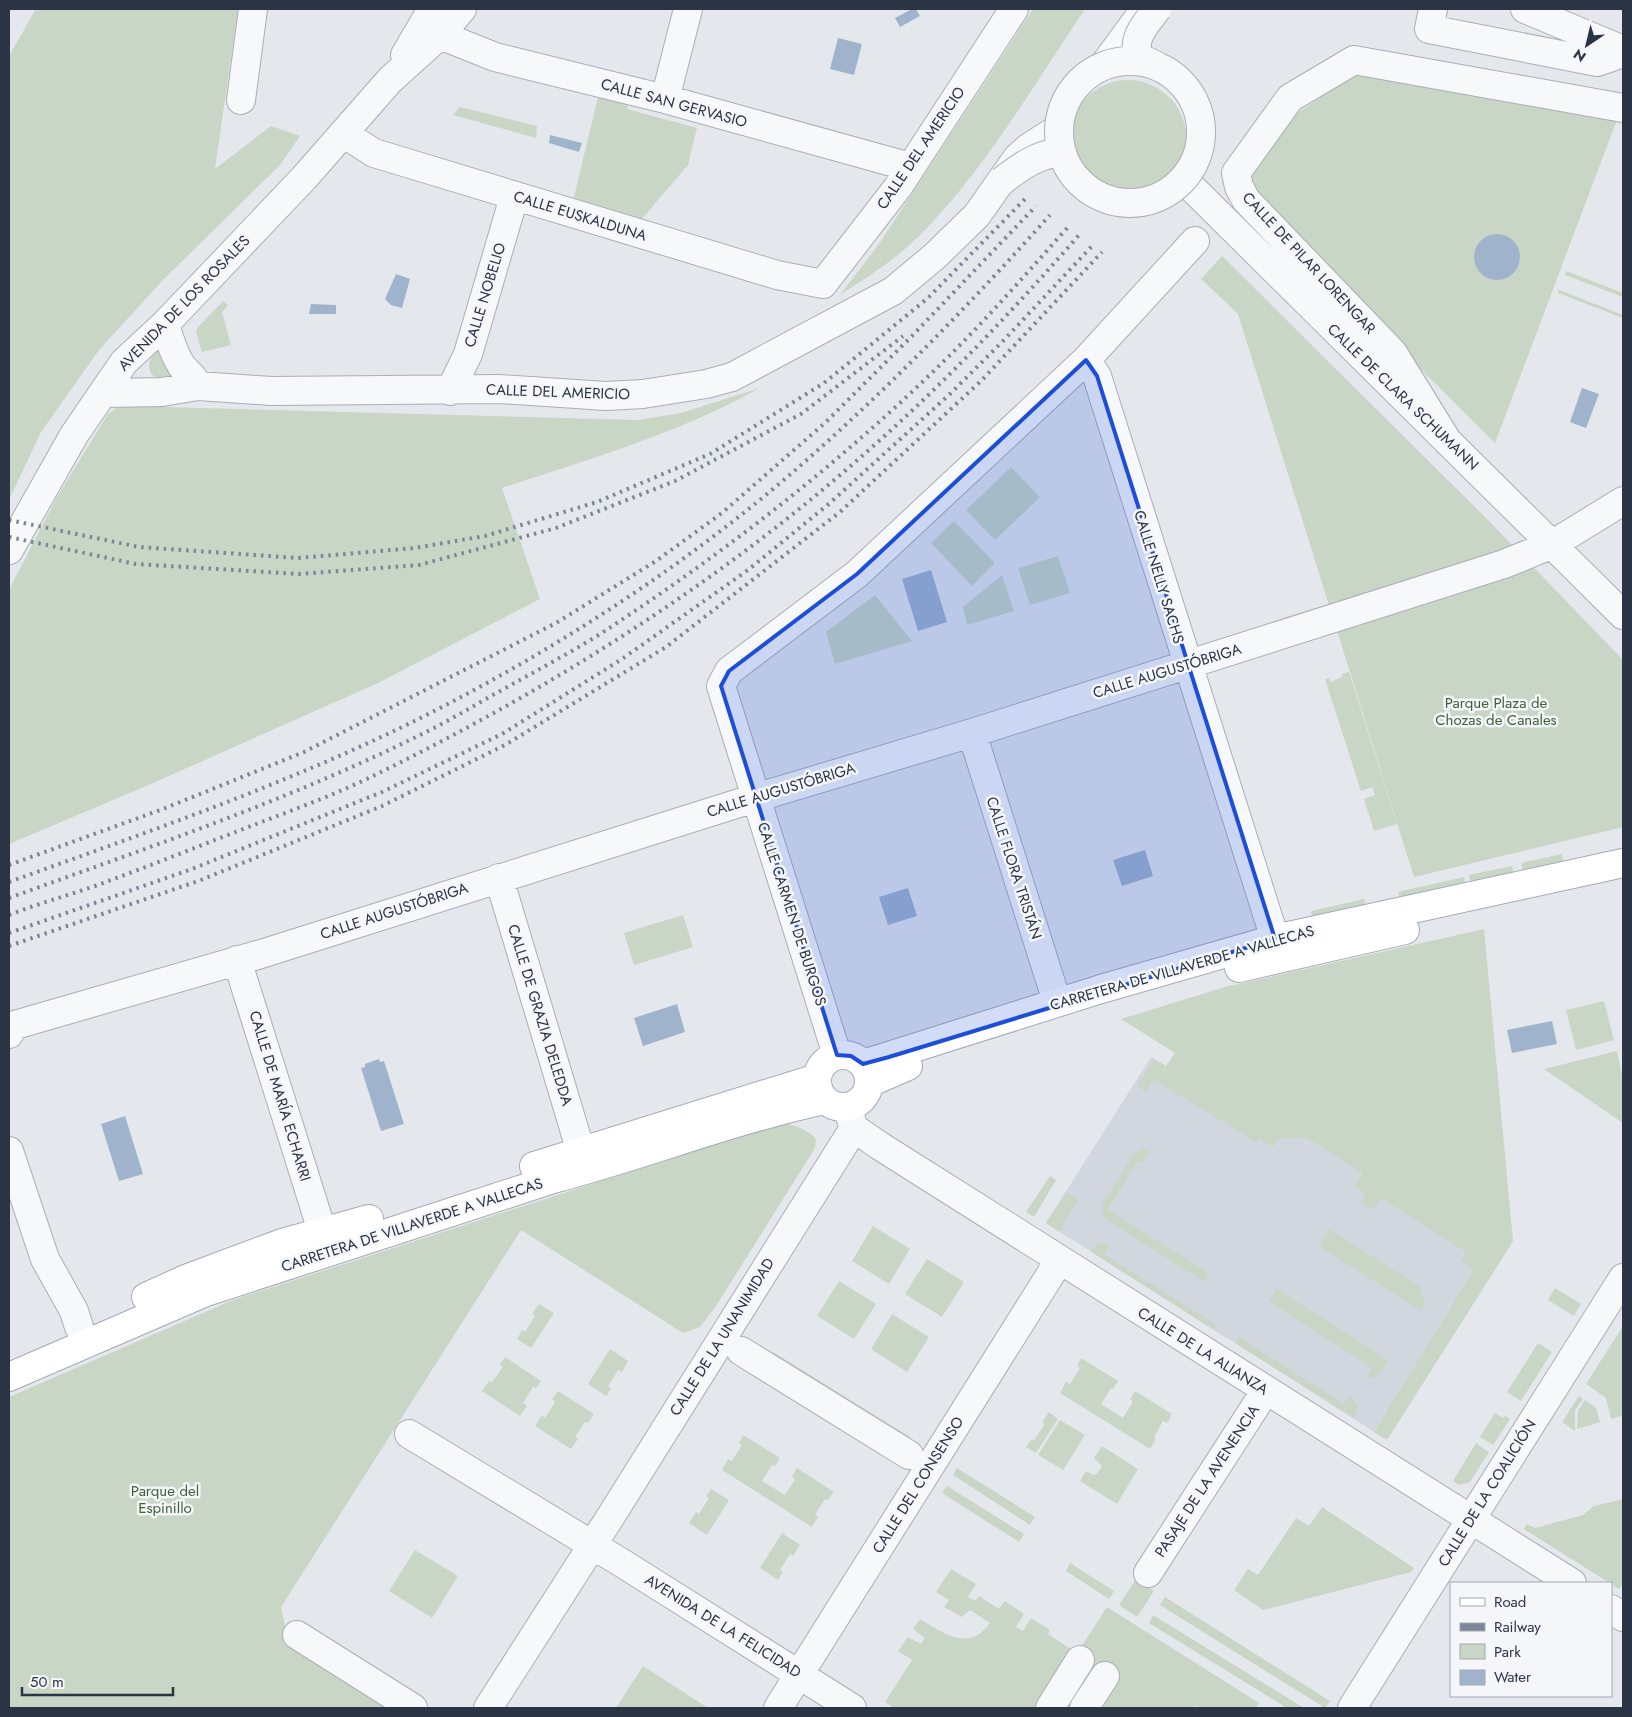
<svg xmlns="http://www.w3.org/2000/svg" width="1632" height="1717" font-family="Jost,sans-serif">
<style>
.built{fill:#d2d6de}
.green{fill:#c9d6c5}
.water{fill:#9fb4cc}
.lines{fill:none;stroke-linecap:round;stroke-linejoin:round}
.minor-casing{stroke:#a9aeb7;stroke-width:30}
.major-casing{stroke:#a3abb8;stroke-width:30}
.minor{stroke:#f7f8fa;stroke-width:28}
.major{stroke:#fff;stroke-width:28}
.rail{stroke:#7d8696;stroke-width:4;stroke-dasharray:2.5 5;stroke-linecap:butt}
.minor-bridge-casing{stroke:#a9aeb7;stroke-width:30;stroke-linecap:butt}
.minor-bridge{stroke:#f7f8fa;stroke-width:28}
.marked{fill:#1d4ed8;fill-opacity:0.2;stroke:#1d4ed8;stroke-width:4;stroke-linejoin:round}
.labels{text-anchor:middle;dominant-baseline:central;stroke-width:5;stroke-linejoin:round;paint-order:stroke}
.street-label{font-size:15px;fill:#2b3445;stroke:#f4f6f9}
.park-label{font-size:15px;fill:#3f6138;stroke:#f4f6f9}
</style>
<rect width="100%" height="100%" fill="#e4e7ec"/>
<path class="built" d="M 1151,1057 L 1263,1126 L 1339,1134 L 1513,1241 L 1387,1440 L 1046,1223 Z"/>
<path class="green" d="M 36,9 L 238,9 L 215,169 L 271,126 L 300,136 L 280,165 L 163,280 L 99,350 L 41,432 L 9,500 L 9,56 Z
M 1033,9 L 1085,9 C 1035,83 989,163 927,228 C 902,255 871,275 840,295 L 879,244 Z
M 1360,72 L 1618,117 L 1495,443 L 1255,204 L 1249,176 L 1291,117 Z
M1070 138a58 58 0 1 1 116 0a58 58 0 1 1-116 0Z
M 599,93 L 629,101 L 627,109 L 697,128 L 688,165 L 640,221 L 573,201 Z
M 460,107 L 537,126 L 536,138 L 453,115 Z
M 1222,256 L 1488,520 L 1623,660 L 1623,827 L 1414,877 L 1238,314 L 1201,279 Z
M 1566,271 L 1623,293 L 1623,297 L 1565,275 Z
M 1559,290 L 1623,315 L 1623,318 L 1558,293 Z
M 223,301 L 228,305 L 222,312 L 231,345 L 202,352 L 196,332 L 198,327 Z
M 163,341 L 189,385 C 156,380 133,377 163,341 Z
M 760,388 C 679,433 590,459 502,488 L 540,599 L 378,683 L 144,787 L 9,844 L 9,590 L 57,497 L 108,414 L 116,408 L 126,406 L 638,420 L 681,413 Z
M 1011,467 L 1040,497 L 995,540 L 966,510 Z
M 954,521 L 995,563 L 972,586 L 931,543 Z
M 1058,556 L 1070,593 L 1030,605 L 1018,568 Z
M 1002,575 L 1014,611 L 967,625 L 963,607 Z
M 875,595 L 912,641 L 835,664 L 826,632 Z
M 1349,672 L 1397,824 L 1374,831 L 1364,799 L 1375,795 L 1372,787 L 1361,791 L 1325,679 L 1329,678 L 1331,682 L 1342,677 L 1342,674 Z
M 1562,854 L 1564,862 L 1523,871 L 1521,863 Z
M 1512,866 L 1515,880 L 1471,883 L 1469,875 Z
M 1464,877 L 1465,884 L 1400,899 L 1398,892 Z
M 1364,899 L 1366,907 L 1312,919 L 1311,911 Z
M 683,915 L 693,947 L 634,965 L 624,933 Z
M 1484,929 L 1513,1241 L 1387,1440 L 1374,1432 L 1474,1270 L 1461,1261 L 1466,1252 L 1381,1198 L 1373,1210 L 1361,1203 L 1366,1194 L 1354,1187 L 1363,1173 L 1307,1138 L 1280,1137 L 1273,1147 L 1258,1138 L 1256,1142 L 1154,1080 L 1146,1092 L 1137,1086 L 1154,1059 L 1166,1066 L 1175,1053 L 1121,1019 L 1225,987 Z
M 1604,1001 L 1614,1040 L 1576,1050 L 1566,1010 Z
M 1617,1051 L 1623,1081 L 1623,1123 L 1544,1069 Z
M 780,1123 C 794,1125 806,1128 816,1139 L 815,1148 L 716,1306 L 700,1327 L 683,1333 L 521,1230 L 281,1607 L 290,1648 L 386,1708 L 9,1708 L 9,1397 L 233,1300 Z
M 1141,1148 L 1150,1151 L 1142,1163 L 1138,1161 L 1108,1209 L 1209,1274 L 1204,1282 L 1104,1218 L 1102,1207 L 1104,1201 L 1133,1155 Z
M 1050,1176 L 1056,1180 L 1034,1217 L 1026,1212 Z
M 1066,1192 L 1078,1200 L 1059,1232 L 1046,1223 Z
M 873,1226 L 910,1249 L 889,1284 L 852,1261 Z
M 1329,1229 L 1419,1286 L 1425,1303 L 1421,1311 L 1319,1246 Z
M 1099,1242 L 1111,1245 L 1105,1255 L 1217,1325 L 1214,1330 L 1090,1251 Z
M 927,1259 L 964,1282 L 942,1317 L 905,1294 Z
M 839,1281 L 876,1304 L 854,1339 L 817,1316 Z
M 1555,1288 L 1581,1304 L 1574,1316 L 1548,1300 Z
M 1277,1289 L 1388,1360 L 1378,1376 L 1366,1379 L 1372,1368 L 1269,1301 Z
M 539,1304 L 554,1313 L 531,1348 L 517,1339 L 522,1330 L 525,1332 L 535,1316 L 532,1314 Z
M 892,1314 L 929,1337 L 907,1372 L 871,1349 Z
M 1623,1326 L 1623,1415 L 1611,1419 L 1606,1398 L 1586,1384 Z
M 1239,1337 L 1344,1404 L 1350,1395 L 1358,1407 L 1354,1418 L 1235,1343 Z
M 1538,1343 L 1552,1352 L 1521,1401 L 1507,1392 Z
M 610,1349 L 628,1361 L 622,1372 L 618,1370 L 608,1386 L 611,1389 L 606,1396 L 588,1384 Z
M 773,1352 L 910,1437 L 905,1445 L 768,1360 Z
M 505,1357 L 541,1381 L 536,1388 L 533,1387 L 523,1403 L 527,1406 L 520,1416 L 482,1391 L 489,1381 L 492,1382 L 503,1367 L 500,1364 Z
M 1081,1358 L 1118,1381 L 1113,1389 L 1111,1388 L 1101,1404 L 1123,1418 L 1133,1402 L 1130,1399 L 1135,1391 L 1172,1414 L 1167,1423 L 1163,1421 L 1154,1437 L 1156,1439 L 1150,1449 L 1060,1393 L 1066,1382 L 1070,1384 L 1080,1368 L 1077,1366 Z
M 558,1391 L 594,1414 L 588,1423 L 585,1422 L 575,1437 L 578,1439 L 571,1449 L 535,1426 L 542,1415 L 545,1418 L 555,1402 L 552,1399 Z
M 1579,1396 L 1583,1399 L 1575,1410 L 1575,1431 L 1562,1422 Z
M 1585,1400 L 1596,1408 L 1600,1422 L 1577,1429 L 1578,1411 Z
M 1049,1412 L 1058,1419 L 1036,1453 L 1026,1447 L 1032,1439 L 1034,1440 L 1045,1424 L 1042,1422 Z
M 1495,1413 L 1503,1418 L 1505,1416 L 1510,1419 L 1493,1445 L 1480,1437 Z
M 1060,1420 L 1085,1435 L 1063,1470 L 1038,1455 Z
M 743,1435 L 780,1458 L 775,1466 L 772,1465 L 762,1481 L 785,1495 L 795,1480 L 792,1477 L 797,1468 L 834,1492 L 828,1500 L 825,1499 L 815,1514 L 818,1517 L 812,1527 L 722,1470 L 728,1459 L 732,1461 L 742,1445 L 739,1443 Z
M 1476,1443 L 1489,1452 L 1470,1482 L 1459,1485 L 1453,1481 Z
M 1102,1446 L 1138,1469 L 1117,1504 L 1080,1481 L 1086,1471 L 1093,1475 L 1097,1474 L 1102,1466 L 1094,1458 Z
M 957,1468 L 1035,1517 L 1030,1525 L 953,1475 Z
M 947,1486 L 1024,1534 L 1019,1542 L 942,1493 Z
M 711,1489 L 729,1500 L 707,1535 L 689,1523 L 696,1512 L 699,1514 L 709,1498 L 706,1496 Z
M 1623,1499 L 1623,1583 L 1619,1589 L 1524,1529 L 1527,1524 L 1535,1528 L 1583,1515 L 1594,1506 Z
M 1322,1507 L 1414,1568 L 1411,1572 L 1263,1610 L 1234,1590 L 1248,1569 L 1258,1575 L 1296,1518 L 1309,1526 Z
M 782,1533 L 800,1545 L 793,1556 L 790,1554 L 780,1570 L 783,1572 L 778,1580 L 760,1568 Z
M 415,1550 L 458,1576 L 432,1618 L 389,1591 Z
M 1070,1563 L 1114,1591 L 1109,1599 L 1066,1571 Z
M 951,1569 L 976,1584 L 968,1597 L 975,1601 L 979,1596 L 999,1609 L 1005,1601 L 1024,1614 L 1016,1627 L 1023,1631 L 1031,1618 L 1050,1630 L 1048,1634 L 1077,1653 L 1069,1666 L 1107,1607 L 1259,1703 L 1256,1708 L 1197,1708 L 1197,1706 L 1189,1708 L 894,1708 L 885,1702 L 912,1660 L 898,1651 L 908,1637 L 921,1644 L 925,1638 L 913,1629 L 920,1619 C 944,1633 968,1653 990,1623 L 970,1610 L 962,1617 L 944,1607 L 949,1600 L 936,1592 Z
M 1136,1579 L 1154,1591 L 1137,1617 L 1119,1605 Z
M 1165,1597 L 1330,1701 L 1325,1708 L 1160,1605 Z
M 1153,1615 L 1304,1708 L 1287,1708 L 1149,1623 Z
M 643,1666 L 708,1708 L 616,1708 Z"/>
<path class="water" d="M 912,9 L 916,9 L 920,16 L 900,27 L 895,18 Z
M 838,38 L 862,44 L 854,75 L 830,69 Z
M 550,135 L 582,143 L 579,152 L 549,143 Z
M1474 257a23 23 0 1 1 46 0a23 23 0 1 1-46 0Z
M 396,274 L 410,279 L 402,308 L 391,305 L 385,299 Z
M 311,304 L 336,305 L 336,314 L 309,314 Z
M 1582,388 L 1599,394 L 1586,428 L 1570,422 Z
M 931,570 L 947,622 L 918,631 L 902,579 Z
M 1145,850 L 1153,876 L 1122,886 L 1113,860 Z
M 908,888 L 917,916 L 888,925 L 879,897 Z
M 677,1004 L 685,1032 L 643,1046 L 634,1018 Z
M 1552,1021 L 1557,1044 L 1512,1053 L 1507,1030 Z
M 379,1059 L 380,1062 L 384,1061 L 404,1124 L 381,1131 L 361,1068 L 365,1067 L 365,1064 Z
M 125,1116 L 143,1174 L 119,1181 L 101,1124 Z"/>
<g class="lines">
<g class="minor-casing">
<path id="minor" d="M 1433,9 L 1429,29 L 1597,62 L 1623,53
M 1525,9 L 1623,50
M 440,35 L 495,57 L 665,99 L 910,167
M 405,55 L 432,9
M 1104,65 L 1145,9
M 665,99 L 688,9
M 241,100 L 253,9
M 343,133 L 374,153 L 777,275 L 823,284 L 898,187 L 1014,9
M 1183,179 L 1623,615
M 165,324 C 169,338 173,352 181,365 C 187,373 195,377 198,386
M 1086,360 L 1097,376 L 1275,939
M 450,391 L 468,354 L 514,197
M 104,393 L 162,392 L 198,386 L 271,391 L 499,389 L 606,396 L 643,394 L 706,384 L 732,377 L 893,291 L 935,256 L 977,215 L 1017,158 L 1028,148 L 1059,128
M 1448,442 L 1393,353 L 1246,200 L 1239,187 L 1236,173 L 1290,98 L 1354,60 L 1623,108
M 9,550 L 74,435 L 124,362 L 165,324 L 304,178 L 390,80 L 440,35 L 462,9
M 972,733 L 1057,1002
M 499,878 L 581,1152
M 237,960 L 322,1231
M 9,1034 L 15,1025 L 261,954 L 755,798 L 972,733 L 1504,564 L 1553,544 L 1623,501
M 837,1055 L 721,686 L 729,671 L 857,574 L 1086,360 L 1195,241
M 847,1107 L 854,1128 L 880,1146 L 1572,1583
M 9,1151 L 45,1259 L 74,1311 L 79,1327
M 741,1351 L 909,1455
M 409,1434 L 622,1563 L 852,1708
M 1148,1573 L 1266,1390
M 1611,1609 L 1623,1617
M 297,1635 L 413,1708
M 488,1708 L 611,1516 L 854,1128
M 778,1708 L 1059,1261
M 1050,1708 L 1080,1660
M 1084,1708 L 1105,1676
M 1352,1708 L 1623,1278"/>
</g>
<g class="major-casing">
<path id="major" d="M 1239,968 L 1405,930
M817 1081a26 26 0 1 1 52 0a26 26 0 1 1-52 0Z
M 863,1064 L 1101,989 L 1275,939 L 1623,863
M 869,1083 L 908,1066
M 534,1166 L 817,1078
M 146,1297 L 188,1278 L 282,1243 L 369,1219
M 9,1377 L 206,1292 L 553,1179 C 644,1155 732,1120 824,1100"/>
</g>
<use href="#minor" class="minor"/>
<use href="#major" class="major"/>
<path class="rail" d="M 9,520 L 139,547 L 298,558 L 415,548 L 485,536 L 597,502 L 710,454 L 824,383 L 928,298 L 1025,199
M 9,537 L 136,564 L 299,574 L 419,565 L 556,528 L 675,481 L 801,414 L 903,336
M 9,865 L 163,809 L 304,752 L 556,623 L 656,561 L 722,513 L 826,422 L 912,336 L 1036,206
M 9,882 C 139,835 270,790 396,730 C 537,662 684,568 801,465 C 890,387 971,303 1050,215
M 9,898 C 149,847 290,800 424,733 C 451,720 476,704 502,690 C 534,672 566,655 597,636 C 719,557 838,465 942,363 C 986,320 1027,273 1068,227
M 9,915 C 37,904 66,896 95,886 C 147,867 199,846 251,826 C 293,810 337,794 377,774 C 550,689 717,584 862,456 C 940,388 1011,313 1079,235
M 9,933 L 192,869 L 382,792 L 502,734 L 622,659 L 748,570 L 830,503 L 951,393 L 1004,340 L 1093,245
M 9,946 L 201,880 L 382,806 L 505,745 L 666,647 L 840,512 L 981,381 L 1102,252"/>
<g class="minor-bridge-casing">
<path id="minor-bridge" d="M 1157,9 C 1146,24 1132,37 1138,57 L 1157,66
M1059 132a71 71 0 1 1 142 0a71 71 0 1 1-142 0Z
M 1002,181 C 1021,166 1038,154 1062,152"/>
</g>
<use href="#minor-bridge" class="minor-bridge"/>
</g>
<path class="marked" d="M 1086,360 L 1097,376 L 1275,939 L 889,1057 L 863,1064 L 851,1056 L 837,1055 L 721,686 L 729,671 L 857,574 Z"/>
<g class="labels">
<g class="street-label">
<text transform="translate(674 103) rotate(15)">CALLE SAN GERVASIO</text>
<text transform="translate(921 148) rotate(-56)">CALLE DEL AMERICIO</text>
<text transform="translate(580 216) rotate(17)">CALLE EUSKALDUNA</text>
<text transform="translate(1309 263) rotate(47)">CALLE DE PILAR LORENGAR</text>
<text transform="translate(485 295) rotate(-73)">CALLE NOBELIO</text>
<text transform="translate(184 303) rotate(-46)">AVENIDA DE LOS ROSALES</text>
<text transform="translate(558 392) rotate(2)">CALLE DEL AMERICIO</text>
<text transform="translate(1403 397) rotate(44)">CALLE DE CLARA SCHUMANN</text>
<text transform="translate(1159 577) rotate(73)">CALLE NELLY SACHS</text>
<text transform="translate(1167 671) rotate(-17)">CALLE AUGUSTÓBRIGA</text>
<text transform="translate(781 790) rotate(-17)">CALLE AUGUSTÓBRIGA</text>
<text transform="translate(1014 868) rotate(72)">CALLE FLORA TRISTÁN</text>
<text transform="translate(394 911) rotate(-18)">CALLE AUGUSTÓBRIGA</text>
<text transform="translate(792 914) rotate(72)">CALLE CARMEN DE BURGOS</text>
<text transform="translate(1182 968) rotate(-16)">CARRETERA DE VILLAVERDE A VALLECAS</text>
<text transform="translate(540 1015) rotate(73)">CALLE DE GRAZIA DELEDDA</text>
<text transform="translate(280 1096) rotate(73)">CALLE DE MARÍA ECHARRI</text>
<text transform="translate(412 1225) rotate(-18)">CARRETERA DE VILLAVERDE A VALLECAS</text>
<text transform="translate(722 1337) rotate(-58)">CALLE DE LA UNANIMIDAD</text>
<text transform="translate(1203 1351) rotate(32)">CALLE DE LA ALIANZA</text>
<text transform="translate(1207 1481) rotate(-57)">PASAJE DE LA AVENENCIA</text>
<text transform="translate(918 1485) rotate(-58)">CALLE DEL CONSENSO</text>
<text transform="translate(1487 1493) rotate(-58)">CALLE DE LA COALICIÓN</text>
<text transform="translate(723 1626) rotate(32)">AVENIDA DE LA FELICIDAD</text>
</g>
<g class="park-label">
<text x="1496" y="703">Parque Plaza de<tspan x="1496" dy="17">Chozas de Canales</tspan></text>
<text x="165" y="1491">Parque del<tspan x="165" dy="17">Espinillo</tspan></text>
</g>
</g>
<rect width="1632" height="1717" fill="none" stroke="#2b3445" stroke-width="20"/>
<rect x="1450" y="1582" width="162" height="115" fill="#f4f6f9" stroke="#a4a8b1"/>
<rect x="1460" y="1598" width="25" height="8" fill="#ffffff" stroke="#a4a8b1"/>
<text x="1494" y="1607" font-size="15" fill="#2b3445">Road</text>
<rect x="1460" y="1623" width="25" height="8" fill="#7d8696" stroke="#a4a8b1"/>
<text x="1494" y="1632" font-size="15" fill="#2b3445">Railway</text>
<rect x="1460" y="1644" width="25" height="15" fill="#c9d6c5" stroke="#a4a8b1"/>
<text x="1494" y="1657" font-size="15" fill="#2b3445">Park</text>
<rect x="1460" y="1670" width="25" height="15" fill="#9fb4cc" stroke="#a4a8b1"/>
<text x="1494" y="1682" font-size="15" fill="#2b3445">Water</text>
<g transform="translate(1587 45) rotate(215)" stroke="#f4f6f9" stroke-width="4" paint-order="stroke">
<path d="M0-4L9 19L0 12L-9 19Z" fill="#2b3445"/>
<text y="-8" font-size="14" font-weight="bold" text-anchor="middle" fill="#2b3445">N</text>
</g>
<path d="M22 1687v8h151v-8" fill="none" stroke="#2b3445" stroke-width="2.5"/>
<text x="30" y="1687" font-size="15" fill="#2b3445" stroke="#f4f6f9" stroke-width="4" paint-order="stroke">50 m</text>
</svg>
